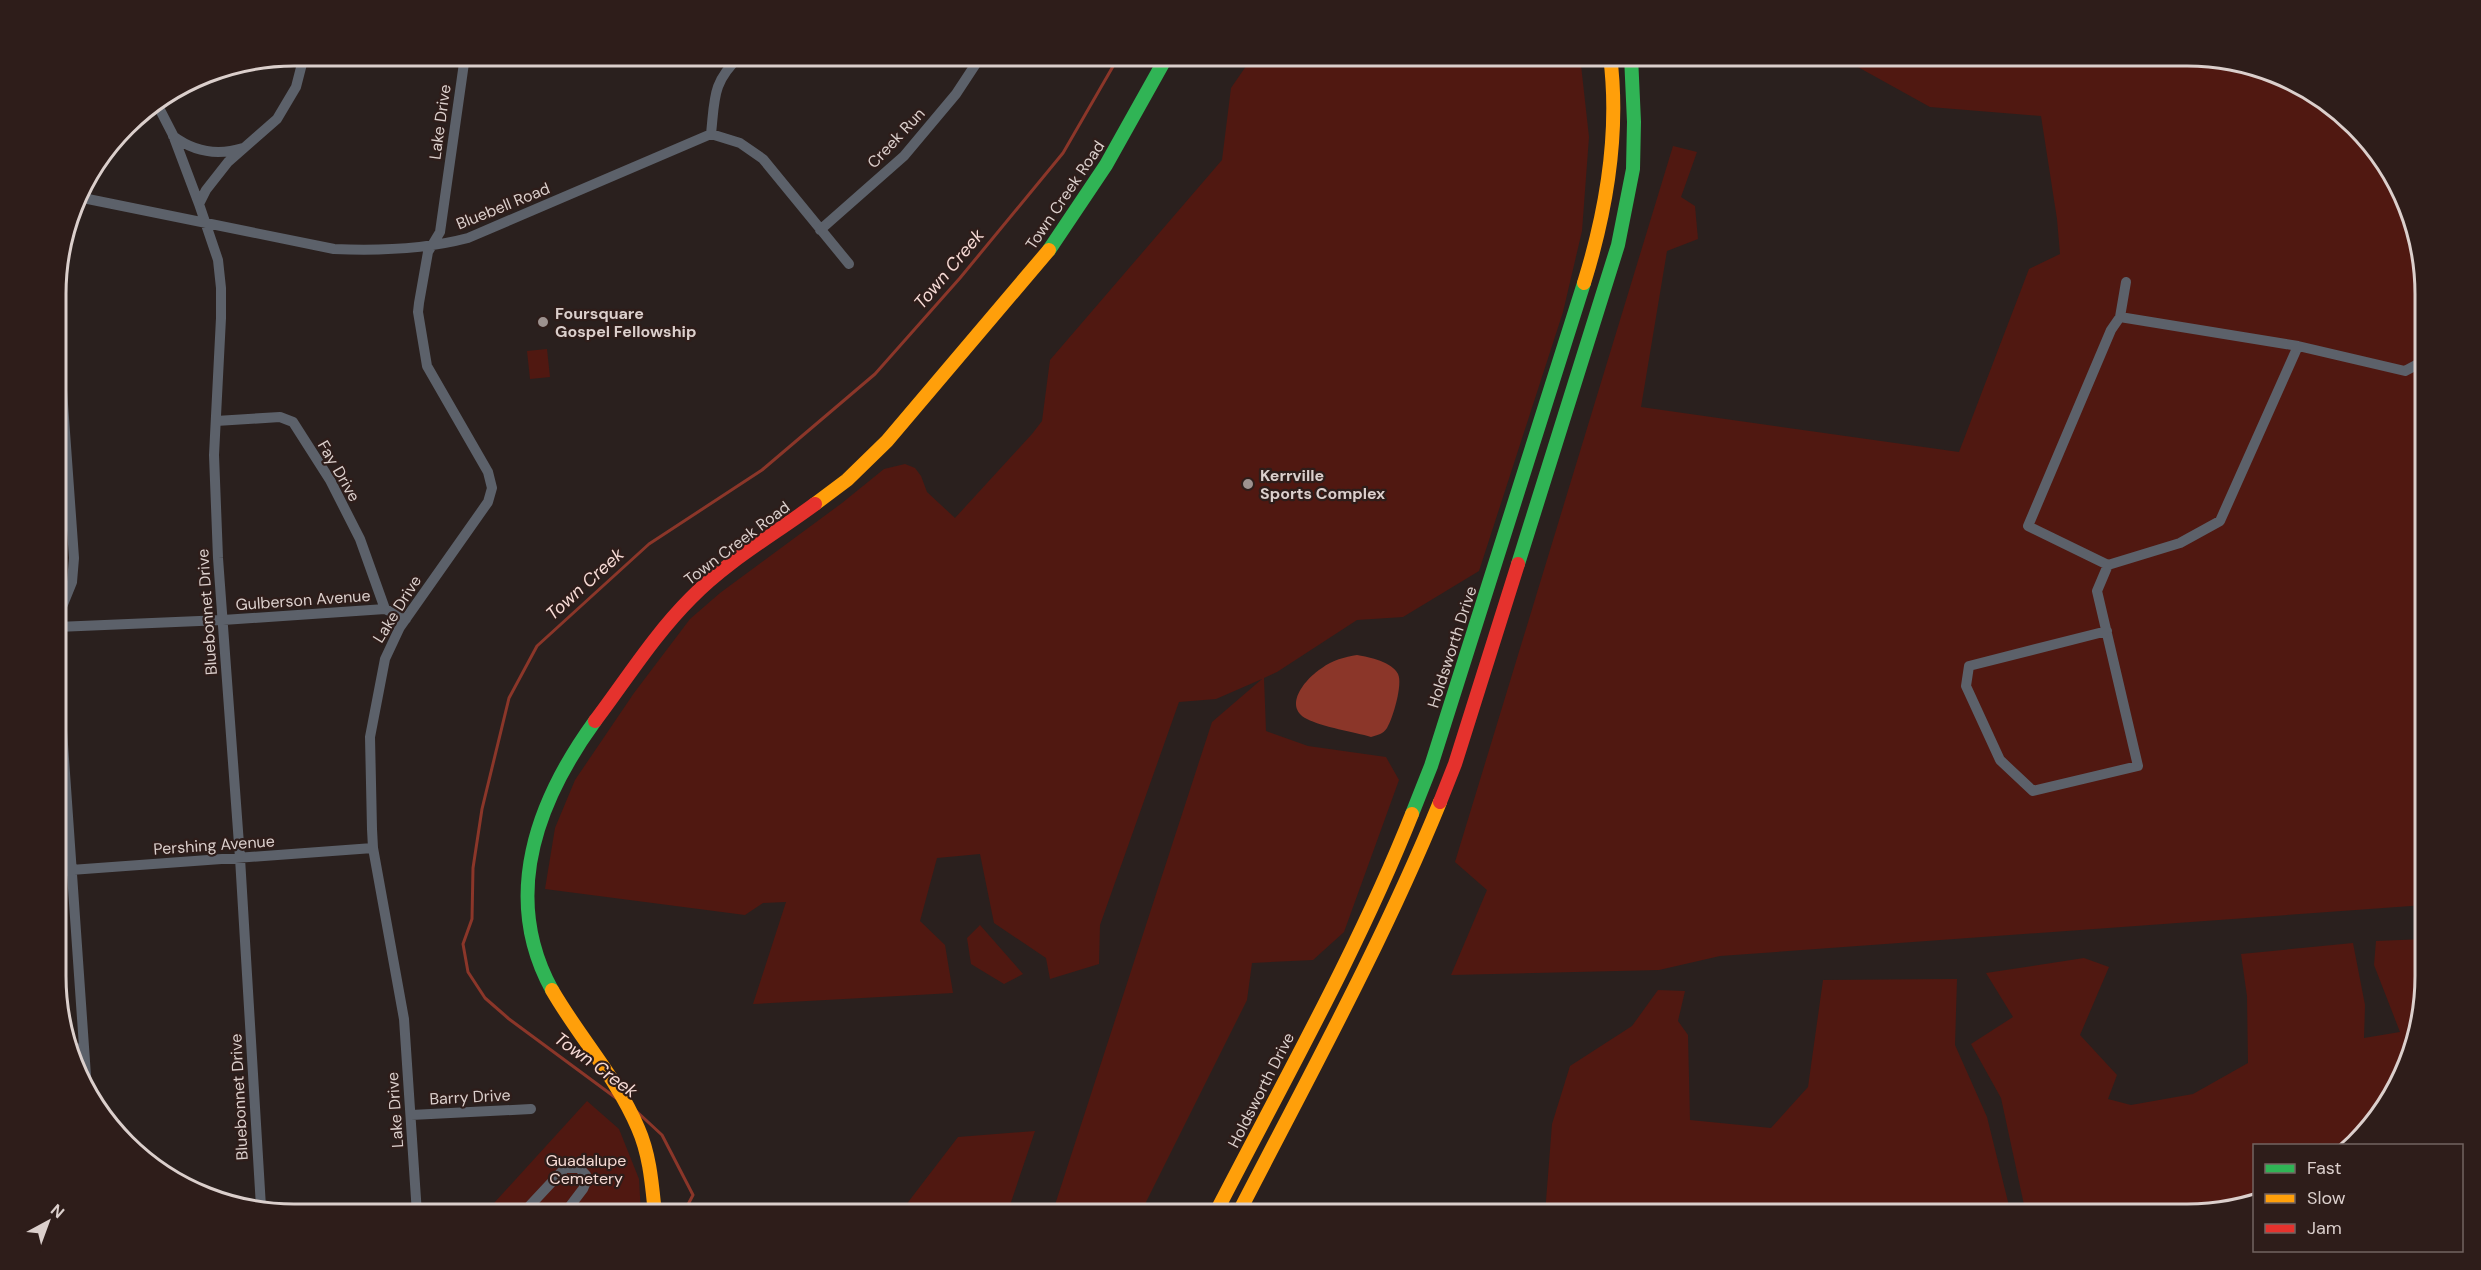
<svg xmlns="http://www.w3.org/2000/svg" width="2481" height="1270" font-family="'DM Sans',sans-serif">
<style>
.green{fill:#501811}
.water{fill:#8b3629}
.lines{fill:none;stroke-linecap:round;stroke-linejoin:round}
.stream{stroke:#8b3629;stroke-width:3}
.street{stroke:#5c616a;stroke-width:10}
.fast{stroke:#30b455;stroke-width:14}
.slow{stroke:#ff9f0a;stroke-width:14}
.jam{stroke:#e5322d;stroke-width:14}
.poi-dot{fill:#9d928f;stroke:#2e1d1a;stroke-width:2}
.labels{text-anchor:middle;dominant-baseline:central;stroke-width:4.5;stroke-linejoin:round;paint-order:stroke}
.street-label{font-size:16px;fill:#dbcfcc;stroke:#2e1d1a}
.poi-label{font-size:16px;font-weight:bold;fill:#dbcfcc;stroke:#2e1d1a;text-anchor:start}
.park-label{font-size:16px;fill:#f5d9d3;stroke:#2e1d1a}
.water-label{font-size:18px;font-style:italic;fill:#f6dad5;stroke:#2e1d1a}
.rim{fill:none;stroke:#dbcfcc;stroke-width:3}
</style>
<rect width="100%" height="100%" fill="#2a201e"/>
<path class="green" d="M 1253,56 L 1580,56 L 1589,137 L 1582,231 L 1563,312 L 1479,571 L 1403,617 L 1357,620 L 1277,672 L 1264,678 L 1266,731 L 1308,746 L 1386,757 L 1399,780 L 1344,932 L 1313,960 L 1252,963 L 1247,1000 L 1140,1214 L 1052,1214 L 1212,722 L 1262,679 L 1216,699 L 1179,702 L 1100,925 L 1099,964 L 1050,979 L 1046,958 L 994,923 L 980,854 L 937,858 L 920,921 L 945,945 L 953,993 L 753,1004 L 786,902 L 763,903 L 745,915 L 545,889 L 555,828 L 575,780 L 634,693 L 690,619 L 720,593 L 842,503 L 884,469 L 905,464 L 915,468 L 921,476 L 927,492 L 955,518 L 1032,434 L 1042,421 L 1050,360 L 1222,160 L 1231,88 Z
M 1838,56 L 2187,56 L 2292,80 L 2377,149 L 2408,203 L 2424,263 L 2425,905 L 1720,956 L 1659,970 L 1451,975 L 1487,890 L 1455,862 L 1673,146 L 1697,152 L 1681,197 L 1695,206 L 1698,239 L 1667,251 L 1641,407 L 1959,452 L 2029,269 L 2060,254 L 2057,219 L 2041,116 L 1930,107 Z
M 547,349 L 550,377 L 530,379 L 527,351 Z
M 980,925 L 1023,974 L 1004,984 L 971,964 L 967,938 Z
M 2425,939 L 2425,977 L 2401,1081 L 2367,1133 L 2353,1145 L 2254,1146 L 2254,1204 L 2203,1214 L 2026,1214 L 2001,1098 L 1971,1044 L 2013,1017 L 1986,973 L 2084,958 L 2109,967 L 2080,1035 L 2117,1075 L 2108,1099 L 2131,1105 L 2193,1094 L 2248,1063 L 2247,996 L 2241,954 L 2353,943 L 2365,1005 L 2364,1038 L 2400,1032 L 2374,965 L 2376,941 Z
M 1957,979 L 1955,1045 L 1987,1117 L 2011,1214 L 1545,1214 L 1552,1124 L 1570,1066 L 1632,1026 L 1658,990 L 1685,991 L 1678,1021 L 1688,1035 L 1690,1120 L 1771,1128 L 1808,1087 L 1823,980 Z
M 587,1101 L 619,1129 L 639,1179 L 641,1214 L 484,1214 Z
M 1035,1131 L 1007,1214 L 899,1214 L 958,1137 Z"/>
<path class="water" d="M 1357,655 C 1370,657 1392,662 1398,674 C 1403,684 1393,718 1387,728 C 1383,734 1378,735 1371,737 C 1355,732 1322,727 1307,719 C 1282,706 1306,678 1322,668 C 1332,660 1345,657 1357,655 Z"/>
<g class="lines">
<path class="stream" d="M 616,1098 L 509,1019 L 485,998 L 468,972 L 463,944 L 472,919 L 473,868 L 482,809 L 509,698 L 537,646 L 649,544 L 762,470 L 875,374 L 960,278 L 1063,153 L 1119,56
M 634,1109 L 662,1135 L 693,1195 L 683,1214"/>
<path class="street" d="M 156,102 L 173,135 L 199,204
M 711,134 C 715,97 712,83 740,56
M 173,136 C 193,151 217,156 243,148
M 78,197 L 334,249 C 378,251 426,249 468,238 L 711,134 L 740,143 L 763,159 L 849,264
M 820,230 L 904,156 L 956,94 L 981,56
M 2126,282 L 2120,317 L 2111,330 L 2028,526 L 2108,565 L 2180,543 L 2220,521 L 2298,346
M 56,306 L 74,558 L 72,582 L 57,619
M 2120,317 L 2298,346 L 2405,371 L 2420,363 L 2424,357
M 216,421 L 280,417 L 293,422 L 330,480 L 360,539 L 385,609
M 57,627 L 223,620 L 385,609 L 406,619
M 2107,631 L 1969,666 L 1966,686 L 2000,760 L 2033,791 L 2138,766 L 2097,591 L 2108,565
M 57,658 L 87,1090
M 57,871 L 373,848
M 69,1049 L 84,1048
M 411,1115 L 531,1109
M 261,1207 L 240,858 L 218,558 L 214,455 L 221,318 L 221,288 L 218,260 L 199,204 L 206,190 L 228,162 L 277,119 L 296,87 L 304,56
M 417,1214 L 404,1019 L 373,848 L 372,829 L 370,737 L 385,659 L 400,627 L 488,502 L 492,488 L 488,472 L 427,366 L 418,312 L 419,303 L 428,252 L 440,232 L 465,56
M 522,1214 L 565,1168 L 579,1168 L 586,1175 L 586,1182 L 583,1189 L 564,1214"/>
<path class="fast" d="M 1049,250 L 1106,165 L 1167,56
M 1518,564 L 1618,245 L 1633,169 L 1634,122 L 1631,56
M 1412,814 L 1431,766 L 1584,283
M 552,990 C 501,897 537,801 595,721"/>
<path class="slow" d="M 1584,283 C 1607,209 1620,133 1610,56
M 815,504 L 847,480 L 887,441 L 1049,250
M 552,990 C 579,1037 617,1078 638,1128 C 650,1155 652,1185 655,1214
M 1215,1214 C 1283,1082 1357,952 1412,814
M 1238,1214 C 1308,1078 1382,944 1440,802"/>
<path class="jam" d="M 595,721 C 626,680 654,635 691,598 C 727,561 773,535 815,504
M 1440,802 L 1455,764 L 1518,564"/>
</g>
<g class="poi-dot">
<circle cx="543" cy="322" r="6"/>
<circle cx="1248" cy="484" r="6"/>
</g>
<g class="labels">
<g class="street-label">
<text transform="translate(440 122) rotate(-82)">Lake Drive</text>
<text transform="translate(896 138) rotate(-47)">Creek Run</text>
<text transform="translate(1065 195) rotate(-56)">Town Creek Road</text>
<text transform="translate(503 206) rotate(-22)">Bluebell Road</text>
<text transform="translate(339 471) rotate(60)">Fay Drive</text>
<text transform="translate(737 543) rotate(-37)">Town Creek Road</text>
<text transform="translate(303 600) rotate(-4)">Gulberson Avenue</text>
<text transform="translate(397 609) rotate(-58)">Lake Drive</text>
<text transform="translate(207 612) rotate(-94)">Bluebonnet Drive</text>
<text transform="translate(1452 647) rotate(-72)">Holdsworth Drive</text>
<text transform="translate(214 845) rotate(-4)">Pershing Avenue</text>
<text transform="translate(1261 1090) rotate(-63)">Holdsworth Drive</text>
<text transform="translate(239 1097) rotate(-93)">Bluebonnet Drive</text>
<text transform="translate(470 1097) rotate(-3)">Barry Drive</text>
<text transform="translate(395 1110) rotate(-94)">Lake Drive</text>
</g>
<g class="poi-label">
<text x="555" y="313">Foursquare<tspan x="555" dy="18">Gospel Fellowship</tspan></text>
<text x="1260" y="475">Kerrville<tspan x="1260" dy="18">Sports Complex</tspan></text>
</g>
<g class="park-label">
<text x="586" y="1160">Guadalupe<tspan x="586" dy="18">Cemetery</tspan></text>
</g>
<g class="water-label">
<text transform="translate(949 269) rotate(-50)">Town Creek</text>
<text transform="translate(585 584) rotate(-42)">Town Creek</text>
<text transform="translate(596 1065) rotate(36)">Town Creek</text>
</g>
</g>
<path d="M0 0H2481V1270H0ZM294 66H2187A228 228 0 0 1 2415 294V976A228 228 0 0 1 2187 1204H294A228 228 0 0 1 66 976V294A228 228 0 0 1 294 66Z" fill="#2e1d1a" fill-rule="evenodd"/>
<path class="rim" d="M294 66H2187A228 228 0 0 1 2415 294V976A228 228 0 0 1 2187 1204H294A228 228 0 0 1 66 976V294A228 228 0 0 1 294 66Z"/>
<rect x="2253" y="1144" width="210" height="108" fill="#2e1d1a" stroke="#736461" stroke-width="1.5"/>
<rect x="2265" y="1164" width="30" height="9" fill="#30b455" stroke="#736461" stroke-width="1.5"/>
<text x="2307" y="1174" font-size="18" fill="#dbcfcc">Fast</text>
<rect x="2265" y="1194" width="30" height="9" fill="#ff9f0a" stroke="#736461" stroke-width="1.5"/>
<text x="2307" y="1204" font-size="18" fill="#dbcfcc">Slow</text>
<rect x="2265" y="1224" width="30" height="9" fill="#e5322d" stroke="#736461" stroke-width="1.5"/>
<text x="2307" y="1234" font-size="18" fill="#dbcfcc">Jam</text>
<g transform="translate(48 1222) rotate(41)" stroke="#2e1d1a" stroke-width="4.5" paint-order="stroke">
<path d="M0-4.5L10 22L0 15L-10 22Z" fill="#dbcfcc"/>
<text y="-9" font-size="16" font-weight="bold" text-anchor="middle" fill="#dbcfcc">N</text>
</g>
</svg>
